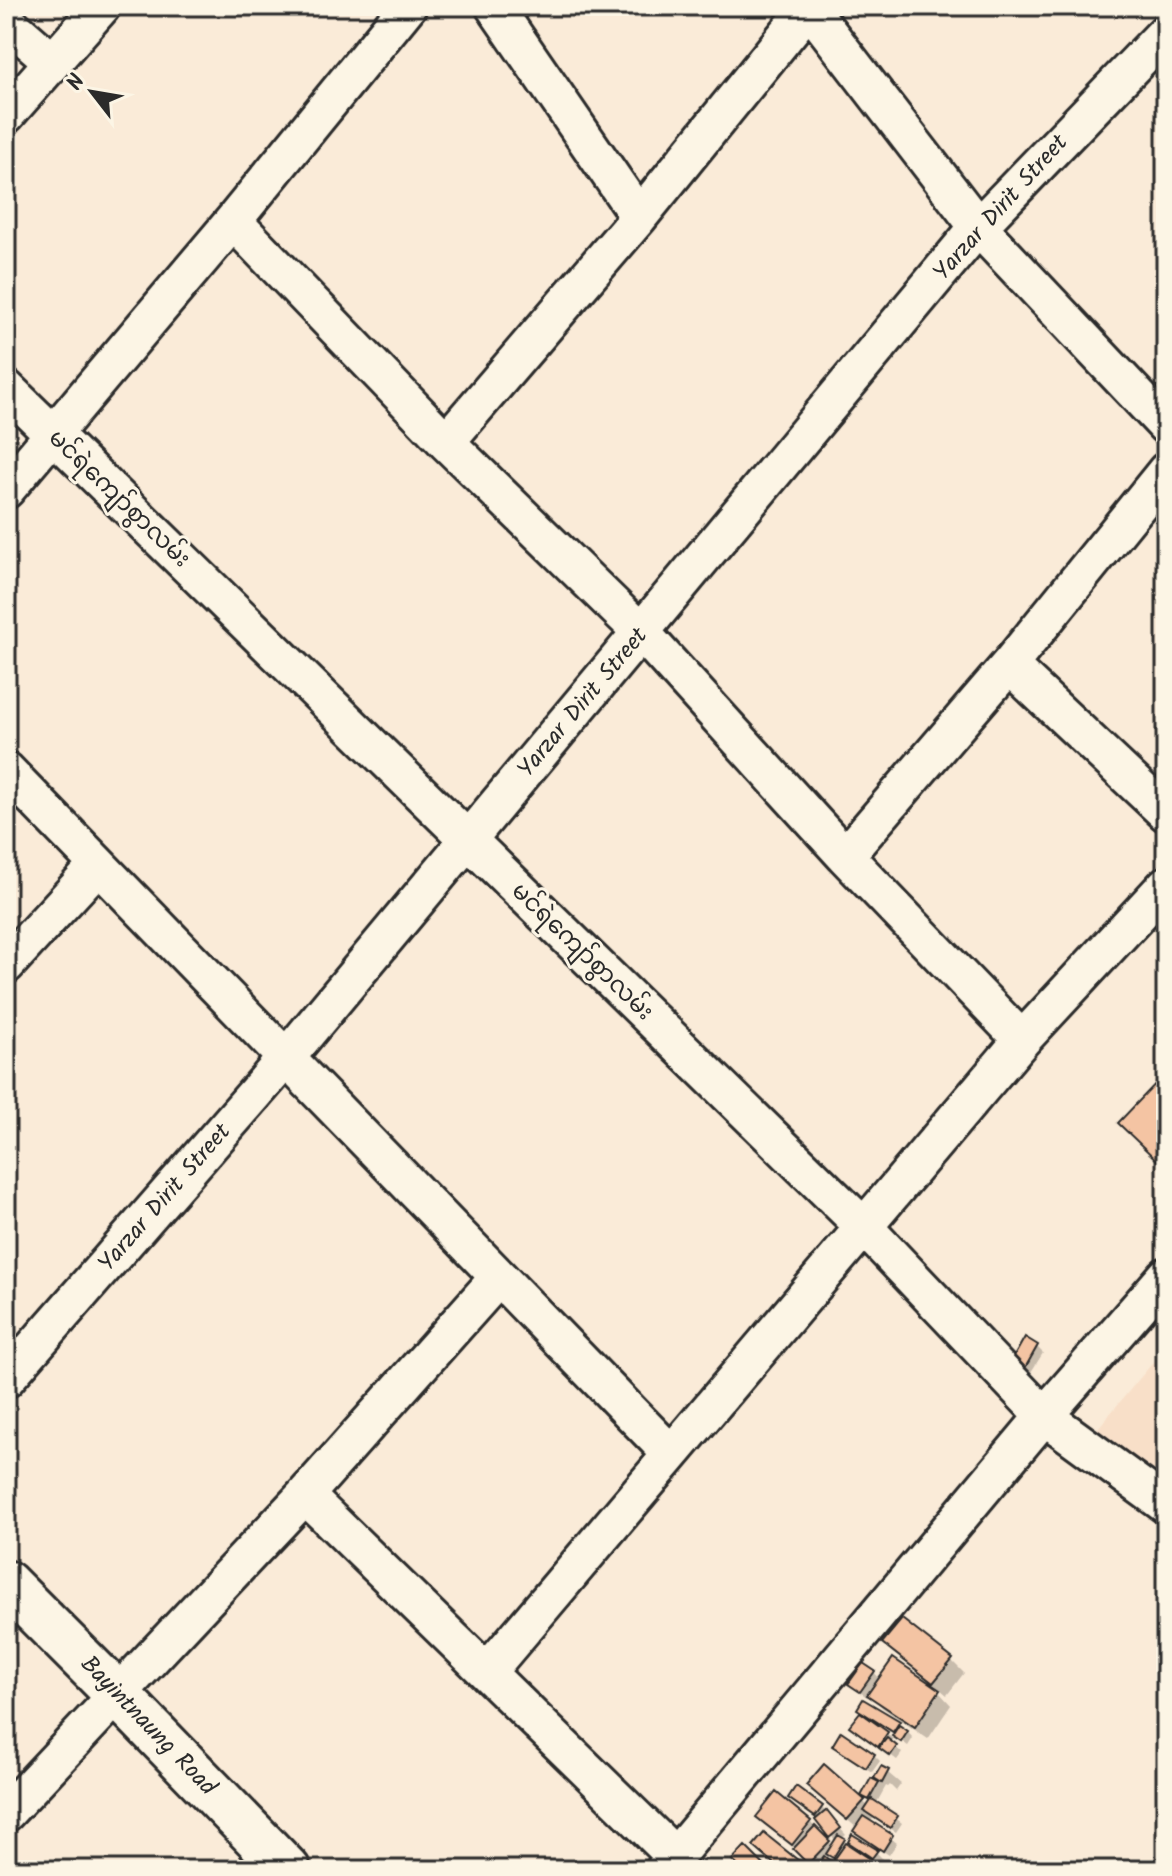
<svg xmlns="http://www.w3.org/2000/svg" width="1172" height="1876" font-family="Kalam,'Noto Sans Myanmar',sans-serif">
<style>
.built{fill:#f8dfc8}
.shadow{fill:#0003;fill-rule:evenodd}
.building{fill:#f4c4a3;stroke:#2b2b2b;stroke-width:2}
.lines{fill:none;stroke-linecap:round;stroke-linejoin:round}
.minor-casing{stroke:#2b2b2b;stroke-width:42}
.tertiary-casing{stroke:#2b2b2b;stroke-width:50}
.minor{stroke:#fcf5e5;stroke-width:36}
.tertiary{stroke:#fcf5e5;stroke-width:44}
.labels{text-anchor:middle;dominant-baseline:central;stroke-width:6;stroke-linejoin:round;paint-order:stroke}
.street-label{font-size:24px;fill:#2b2b2b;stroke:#fcf5e5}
</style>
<rect width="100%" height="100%" fill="#faebd8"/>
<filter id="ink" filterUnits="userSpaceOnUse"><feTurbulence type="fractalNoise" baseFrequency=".0125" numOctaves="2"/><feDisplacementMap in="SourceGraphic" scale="16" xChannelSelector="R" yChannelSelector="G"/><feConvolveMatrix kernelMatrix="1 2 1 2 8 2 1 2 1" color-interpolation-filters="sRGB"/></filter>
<g filter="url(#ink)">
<path class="built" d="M 1166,1347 L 1166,1502 L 1083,1446 Z"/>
<path class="shadow" d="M 1037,1347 L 1043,1353 L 1031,1372 L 1020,1366 Z
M 885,1643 L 951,1660 L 964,1673 L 947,1695 L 940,1689 L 938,1691 L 951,1705 L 928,1739 L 883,1708 L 869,1694 L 867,1697 L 857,1690 L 874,1672 L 880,1679 L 935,1690 L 937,1687 L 898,1656 Z
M 862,1712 L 899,1723 L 913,1738 L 908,1746 L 895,1736 L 891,1743 L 902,1753 L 897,1760 L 852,1726 ZM 879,1723 L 896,1734 L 893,1739 L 877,1726 Z
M 834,1746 L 874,1755 L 880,1761 L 872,1772 L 840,1752 Z
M 825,1767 L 869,1807 L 871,1803 L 864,1796 L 882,1768 L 901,1784 L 896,1791 L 890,1785 L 888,1787 L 886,1786 L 876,1804 L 902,1823 L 896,1832 L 874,1818 L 869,1822 L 897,1843 L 889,1855 L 861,1837 L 855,1831 L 857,1828 L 822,1798 Z
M 796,1804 L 822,1808 L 846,1835 L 841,1839 L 848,1845 L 853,1837 L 876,1852 L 882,1858 L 877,1866 L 884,1870 L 849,1870 L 829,1854 L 824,1859 L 837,1870 L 815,1870 L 795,1848 L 759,1816 L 810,1822 L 833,1846 L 836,1841 L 818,1820 ZM 852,1843 L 861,1853 L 860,1854 L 849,1847 Z"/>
<path class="building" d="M 1161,1078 L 1166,1082 L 1166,1169 L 1118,1123 Z
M 1025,1337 L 1038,1345 L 1025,1368 L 1012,1360 Z
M 902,1619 L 953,1659 L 933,1683 L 882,1643 Z
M 893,1658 L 940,1690 L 915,1727 L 867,1695 Z
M 863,1663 L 875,1671 L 860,1692 L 848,1684 Z
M 863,1699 L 900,1721 L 893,1732 L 857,1709 Z
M 860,1712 L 888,1732 L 878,1747 L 849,1726 Z
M 899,1725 L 908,1731 L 901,1742 L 892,1736 Z
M 841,1731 L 875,1754 L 866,1768 L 832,1746 Z
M 887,1738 L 897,1746 L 890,1756 L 879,1748 Z
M 824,1764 L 865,1800 L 847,1820 L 806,1785 Z
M 881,1766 L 889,1770 L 882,1783 L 874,1778 Z
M 871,1778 L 879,1782 L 869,1800 L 861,1796 Z
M 796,1786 L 823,1806 L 815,1817 L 788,1798 Z
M 776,1792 L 811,1821 L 792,1845 L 756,1817 Z
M 872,1799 L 898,1816 L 890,1828 L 864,1811 Z
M 827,1810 L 841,1828 L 829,1838 L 815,1820 Z
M 863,1816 L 893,1835 L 883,1851 L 853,1831 Z
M 815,1826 L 830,1841 L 808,1864 L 793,1849 Z
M 764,1833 L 804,1865 L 800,1870 L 781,1870 L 753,1846 Z
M 852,1834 L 878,1850 L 872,1858 L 848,1842 Z
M 838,1835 L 845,1839 L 833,1858 L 826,1854 Z
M 846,1843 L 887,1870 L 849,1870 L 834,1860 Z
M 745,1846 L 769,1870 L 742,1870 L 732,1860 Z
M 824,1856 L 841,1870 L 813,1870 Z"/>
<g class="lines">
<g class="minor-casing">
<path id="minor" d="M 494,6 L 639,217
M 808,6 L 978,227 L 1166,426
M 6,21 L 53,62
M 6,115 L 102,6
M 233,221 L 446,442 L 642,633 L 845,856 L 1022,1040
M 6,388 L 864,1227 L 1044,1416 L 1166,1505
M 446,442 L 639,217 L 809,7
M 6,490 L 233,221 L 408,6
M 1009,665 L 1166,813
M 6,770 L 671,1454
M 845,856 L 1009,665 L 1166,471
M 6,965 L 98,865
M 6,1379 L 286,1058 L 978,227 L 1166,32
M 305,1495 L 676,1857
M 487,1672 L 1022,1040 L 1166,885
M 6,1813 L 305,1495 L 499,1277
M 664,1870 L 1044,1416 L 1166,1276"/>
</g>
<g class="tertiary-casing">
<path id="tertiary" d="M 6,1583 L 117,1694 L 288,1870"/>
</g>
<use href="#minor" class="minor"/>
<use href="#tertiary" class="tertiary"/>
</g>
</g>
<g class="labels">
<g class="street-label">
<text transform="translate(1001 208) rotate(-48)">Yarzar Dirit Street</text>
<text transform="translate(119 499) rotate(44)">မင်ရဲကျော်စွာလမ်း</text>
<text transform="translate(583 703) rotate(-50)">Yarzar Dirit Street</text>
<text transform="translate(582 952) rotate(44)">မင်ရဲကျော်စွာလမ်း</text>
<text transform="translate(165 1198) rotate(-49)">Yarzar Dirit Street</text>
<text transform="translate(148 1726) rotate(46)">Bayintnaung Road</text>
</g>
</g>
<rect width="1172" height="1876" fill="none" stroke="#fcf5e5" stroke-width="32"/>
<rect x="16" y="16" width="1140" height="1844" fill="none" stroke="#2b2b2b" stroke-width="3" filter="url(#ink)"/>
<g transform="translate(92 92) rotate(301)" stroke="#fcf5e5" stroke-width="6" paint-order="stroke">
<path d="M0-6L14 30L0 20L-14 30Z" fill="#2b2b2b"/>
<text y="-12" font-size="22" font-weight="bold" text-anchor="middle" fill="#2b2b2b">N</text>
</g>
</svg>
